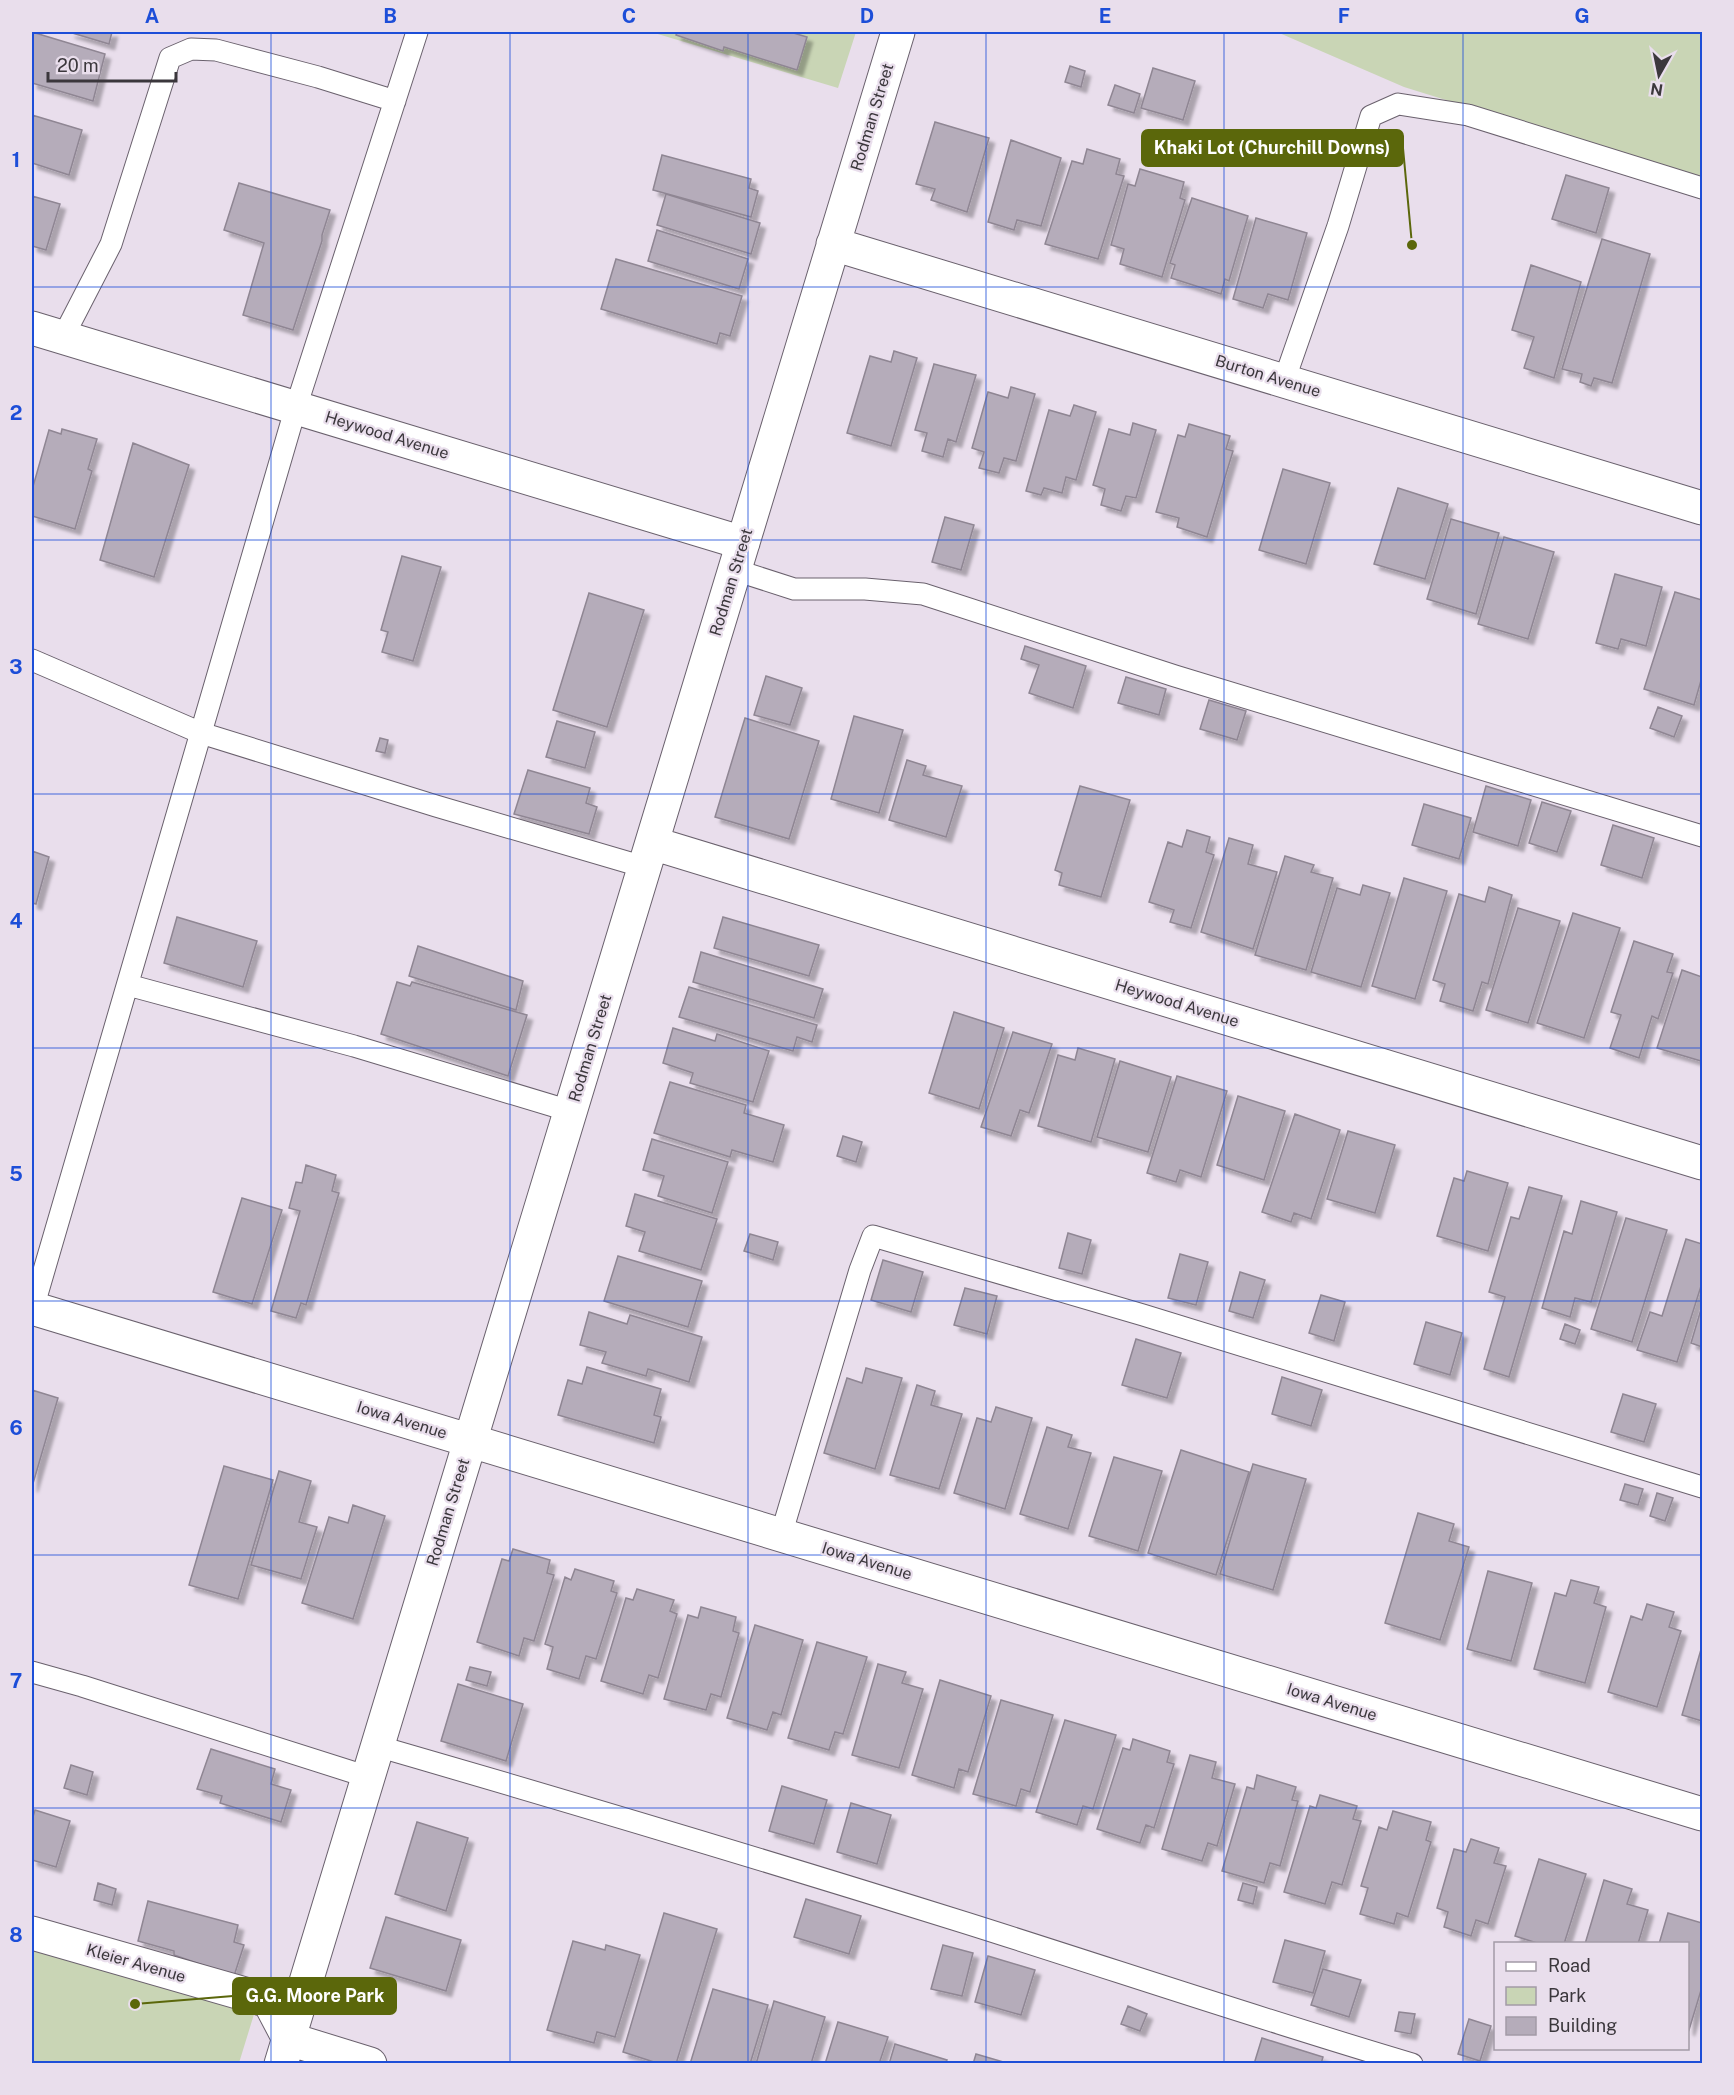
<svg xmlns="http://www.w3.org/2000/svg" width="1734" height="2095" font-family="'Public Sans',sans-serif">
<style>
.green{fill:#c9d5b5}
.building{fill:#b5acba;stroke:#8f8693;stroke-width:1.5;filter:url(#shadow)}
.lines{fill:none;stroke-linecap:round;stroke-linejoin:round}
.lane-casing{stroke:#6a616d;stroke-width:23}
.street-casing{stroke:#6a616d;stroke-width:35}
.lane{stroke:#fff;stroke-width:21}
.street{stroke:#fff;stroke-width:33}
.grid{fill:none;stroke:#1d4ed8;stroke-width:1.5;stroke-opacity:0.55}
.labels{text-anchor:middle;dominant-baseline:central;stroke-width:4.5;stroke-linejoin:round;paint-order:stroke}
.street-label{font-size:16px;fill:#3b373c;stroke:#e9deec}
.leader{fill:none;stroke:#5b670b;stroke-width:2}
.callout-dot{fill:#5b670b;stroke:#e9deec;stroke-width:2}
.callout{fill:#5b670b;stroke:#5b670b;stroke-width:2}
.callout-label{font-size:18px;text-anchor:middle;font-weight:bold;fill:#fff}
.neatline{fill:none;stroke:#1d4ed8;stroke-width:2}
.grid-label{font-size:20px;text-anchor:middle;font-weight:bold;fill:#1d4ed8}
</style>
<defs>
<filter id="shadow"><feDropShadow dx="5.5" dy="5.5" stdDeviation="1.5" flood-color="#0004"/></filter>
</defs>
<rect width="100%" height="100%" fill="#e9deec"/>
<path class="green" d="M 651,32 L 856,32 L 838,88 Z
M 1277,32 L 1702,32 L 1702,180 L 1404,87 Z
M 32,1945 L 255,2011 L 239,2063 L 32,2063 Z"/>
<path class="building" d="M 32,32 L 105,54 L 93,101 L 32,83 Z
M 69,32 L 112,32 L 109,44 Z
M 677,32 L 790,32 L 807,37 L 797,70 L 724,47 L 723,51 L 676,35 Z
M 1070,66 L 1085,71 L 1081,87 L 1065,82 Z
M 1153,68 L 1195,81 L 1183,120 L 1141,108 Z
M 1115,85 L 1140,94 L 1134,113 L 1108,105 Z
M 32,115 L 82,130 L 69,175 L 32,163 Z
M 935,122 L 989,138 L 967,212 L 931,200 L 935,189 L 916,184 Z
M 1011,140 L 1061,158 L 1041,226 L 1017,220 L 1014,230 L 988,222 Z
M 1087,149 L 1120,159 L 1116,174 L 1124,176 L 1098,259 L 1045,244 L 1072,161 L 1083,164 Z
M 662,155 L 751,179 L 749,188 L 758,191 L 751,217 L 653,190 Z
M 1140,169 L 1184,182 L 1180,198 L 1185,200 L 1162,277 L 1120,264 L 1124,249 L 1111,245 L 1128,184 L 1135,186 Z
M 1566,175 L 1609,188 L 1596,233 L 1552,219 Z
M 239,183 L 330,210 L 322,235 L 322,241 L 293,330 L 243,315 L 264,243 L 224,230 Z
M 666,194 L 760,223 L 751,254 L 657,225 Z
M 32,196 L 60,204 L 46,250 L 32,246 Z
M 1192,198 L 1248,216 L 1229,281 L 1225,279 L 1221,294 L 1171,278 L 1175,265 L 1170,263 Z
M 1256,218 L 1307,233 L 1288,300 L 1268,294 L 1263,308 L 1233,299 Z
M 657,230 L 748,259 L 739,289 L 648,261 Z
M 1602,239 L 1650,254 L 1612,383 L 1594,378 L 1591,386 L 1580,382 L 1582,374 L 1562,369 Z
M 616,259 L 742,296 L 730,336 L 720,333 L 717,344 L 601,309 Z
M 1531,265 L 1581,282 L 1554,378 L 1524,368 L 1534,337 L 1512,330 Z
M 894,351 L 917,358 L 891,446 L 847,433 L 870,356 L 891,362 Z
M 934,364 L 976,375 L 956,442 L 948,439 L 943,457 L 922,451 L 927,433 L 915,430 Z
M 1011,387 L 1035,394 L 1016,461 L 1004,458 L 999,473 L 979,468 L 984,452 L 972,448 L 988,392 L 1008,398 Z
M 1074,405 L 1096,412 L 1076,480 L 1066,477 L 1062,493 L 1044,488 L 1041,495 L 1026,491 L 1049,410 L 1070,416 Z
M 1133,423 L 1156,430 L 1136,498 L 1126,496 L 1121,511 L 1101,505 L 1105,489 L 1093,485 L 1109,429 L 1130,435 Z
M 1189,424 L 1230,436 L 1226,449 L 1233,451 L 1207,537 L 1177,527 L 1179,518 L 1156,512 L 1178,435 L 1185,437 Z
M 62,429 L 97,439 L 88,469 L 92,471 L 75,529 L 32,516 L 32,490 L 49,430 L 61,434 Z
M 133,443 L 189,465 L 154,577 L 100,560 Z
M 1283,469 L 1330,483 L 1306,564 L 1259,550 Z
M 1398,488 L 1448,504 L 1425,579 L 1374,564 Z
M 945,517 L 974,525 L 961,570 L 932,562 Z
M 1451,519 L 1499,533 L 1476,614 L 1427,599 Z
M 1504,537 L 1554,552 L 1528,639 L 1478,624 Z
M 402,556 L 441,567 L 413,661 L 382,652 L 388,632 L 381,630 Z
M 1615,574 L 1662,587 L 1646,646 L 1621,639 L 1618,649 L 1596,643 Z
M 1675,592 L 1702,600 L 1702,677 L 1694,705 L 1644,689 Z
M 589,593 L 644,610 L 607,727 L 553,710 Z
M 1025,646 L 1086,666 L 1073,708 L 1029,693 L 1039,665 L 1021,659 Z
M 766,676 L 802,688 L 790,725 L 754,715 Z
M 1126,677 L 1166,689 L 1159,715 L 1118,703 Z
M 1209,700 L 1246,711 L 1237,740 L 1200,729 Z
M 1658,707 L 1682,716 L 1674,737 L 1650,728 Z
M 854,716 L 903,730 L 879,813 L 831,799 Z
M 745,718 L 819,741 L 789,839 L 715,817 Z
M 557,721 L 595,732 L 585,768 L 546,757 Z
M 380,738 L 388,740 L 385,753 L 376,751 Z
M 907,760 L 926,766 L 923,775 L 962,786 L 946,837 L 889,820 Z
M 528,770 L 590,788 L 586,803 L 597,807 L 589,834 L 514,814 Z
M 1080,786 L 1130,800 L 1101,897 L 1059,885 L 1062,873 L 1055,870 Z
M 1486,786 L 1531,800 L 1518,846 L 1473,832 Z
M 1542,802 L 1571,811 L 1557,852 L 1529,843 Z
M 1424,804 L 1471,818 L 1459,859 L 1412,845 Z
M 1613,825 L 1654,838 L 1642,878 L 1601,865 Z
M 1187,830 L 1210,837 L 1206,852 L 1214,855 L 1191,928 L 1170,922 L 1174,910 L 1149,902 L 1168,842 L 1182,847 Z
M 1229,838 L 1253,845 L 1248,864 L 1277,872 L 1253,949 L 1201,932 Z
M 32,851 L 49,857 L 36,904 L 32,903 Z
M 1285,856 L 1314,865 L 1311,872 L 1333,878 L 1306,970 L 1255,955 Z
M 1404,878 L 1447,891 L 1415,999 L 1372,986 Z
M 1363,885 L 1390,893 L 1361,987 L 1311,972 L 1337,888 L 1360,895 Z
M 1489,887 L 1512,895 L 1488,984 L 1482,982 L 1473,1011 L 1440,1001 L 1445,984 L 1433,980 L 1459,894 L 1485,902 Z
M 1518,908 L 1560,921 L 1528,1023 L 1486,1010 Z
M 1573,913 L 1620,928 L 1584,1038 L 1537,1023 Z
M 177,917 L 257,941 L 243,987 L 164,963 Z
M 723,917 L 819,945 L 809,976 L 714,948 Z
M 1634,941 L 1673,954 L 1667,972 L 1673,973 L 1658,1019 L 1652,1016 L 1639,1058 L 1610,1048 L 1621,1015 L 1611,1012 Z
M 418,946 L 523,981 L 516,1010 L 409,976 Z
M 701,952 L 823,989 L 814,1018 L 693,982 Z
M 1682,970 L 1702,977 L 1702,1056 L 1701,1061 L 1657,1048 Z
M 397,982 L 410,986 L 412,982 L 527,1015 L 508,1076 L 381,1034 Z
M 689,987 L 817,1025 L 812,1042 L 797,1037 L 793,1051 L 679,1017 Z
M 954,1012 L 1004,1028 L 979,1109 L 929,1093 Z
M 673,1028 L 715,1041 L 717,1034 L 769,1051 L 753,1102 L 690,1083 L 693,1073 L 663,1063 Z
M 1013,1032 L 1052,1044 L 1029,1113 L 1020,1110 L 1011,1136 L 981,1127 Z
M 1078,1048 L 1115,1059 L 1091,1142 L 1038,1126 L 1058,1055 L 1075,1060 Z
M 1120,1061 L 1171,1077 L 1148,1152 L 1097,1137 Z
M 1177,1076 L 1227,1091 L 1201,1177 L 1180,1170 L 1176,1182 L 1147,1173 Z
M 670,1082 L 746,1105 L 744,1113 L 784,1125 L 773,1162 L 732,1150 L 730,1157 L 654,1133 Z
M 1238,1096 L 1285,1111 L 1264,1180 L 1217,1165 Z
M 1295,1114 L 1340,1130 L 1311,1219 L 1294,1213 L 1291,1222 L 1262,1212 Z
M 1348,1131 L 1395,1145 L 1375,1213 L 1327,1199 Z
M 843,1136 L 862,1142 L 856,1162 L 837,1156 Z
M 652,1139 L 728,1162 L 712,1213 L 658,1196 L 664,1176 L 643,1170 Z
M 306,1165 L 336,1175 L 332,1191 L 339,1193 L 306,1305 L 301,1303 L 296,1318 L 271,1311 L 300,1211 L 289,1208 L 296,1182 L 302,1183 Z
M 1467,1171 L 1508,1183 L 1488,1251 L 1437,1236 L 1454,1178 L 1464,1181 Z
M 1529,1187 L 1562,1196 L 1509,1377 L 1484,1369 L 1505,1297 L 1489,1292 L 1511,1217 L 1519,1219 Z
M 635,1194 L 717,1219 L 701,1270 L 639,1251 L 645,1232 L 626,1226 Z
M 242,1198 L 282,1210 L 252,1304 L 213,1292 Z
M 1581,1201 L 1617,1212 L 1591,1302 L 1575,1298 L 1570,1317 L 1542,1308 L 1564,1231 L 1572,1234 Z
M 1626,1218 L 1667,1230 L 1632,1342 L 1591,1329 Z
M 1068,1233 L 1091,1240 L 1082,1274 L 1059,1268 Z
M 750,1234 L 778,1242 L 773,1260 L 744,1251 Z
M 1686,1239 L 1702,1244 L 1702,1283 L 1677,1362 L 1637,1350 L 1650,1312 L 1662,1316 Z
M 1180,1254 L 1208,1262 L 1196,1305 L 1168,1298 Z
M 618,1256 L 702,1281 L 688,1327 L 604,1301 Z
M 883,1260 L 923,1272 L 911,1312 L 871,1300 Z
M 1240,1272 L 1265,1280 L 1253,1318 L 1229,1311 Z
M 965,1288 L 997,1296 L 987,1334 L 954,1325 Z
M 1321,1295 L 1345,1302 L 1334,1341 L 1309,1333 Z
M 1702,1306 L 1702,1347 L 1691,1343 Z
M 589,1312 L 627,1324 L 630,1315 L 702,1337 L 689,1382 L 648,1369 L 646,1376 L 602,1363 L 606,1352 L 580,1345 Z
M 1426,1322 L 1462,1333 L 1450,1375 L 1414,1364 Z
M 1565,1324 L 1580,1330 L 1575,1344 L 1560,1339 Z
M 1136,1339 L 1181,1353 L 1167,1398 L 1122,1385 Z
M 587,1367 L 661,1389 L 654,1415 L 661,1417 L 654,1443 L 558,1415 L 568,1380 L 582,1384 Z
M 866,1368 L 902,1378 L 875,1469 L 824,1453 L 847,1378 L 862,1383 Z
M 1282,1377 L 1322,1390 L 1311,1426 L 1272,1414 Z
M 917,1385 L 935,1391 L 931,1405 L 962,1414 L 939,1489 L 890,1475 Z
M 32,1390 L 58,1398 L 32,1487 Z
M 1623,1394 L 1656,1404 L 1644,1442 L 1611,1432 Z
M 996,1407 L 1032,1418 L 1005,1509 L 954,1493 L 977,1418 L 991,1422 Z
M 1047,1427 L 1072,1435 L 1068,1447 L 1091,1453 L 1068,1529 L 1020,1514 Z
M 1181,1450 L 1249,1472 L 1216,1575 L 1148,1553 Z
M 1114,1457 L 1162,1471 L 1138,1551 L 1089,1536 Z
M 1253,1464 L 1306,1479 L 1273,1590 L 1220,1574 Z
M 224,1466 L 273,1480 L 238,1599 L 189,1585 Z
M 279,1471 L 311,1481 L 299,1522 L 317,1527 L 301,1579 L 251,1565 Z
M 1625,1484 L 1643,1489 L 1638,1505 L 1620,1500 Z
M 1657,1493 L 1673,1498 L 1665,1521 L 1650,1516 Z
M 353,1505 L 385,1516 L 353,1619 L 302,1603 L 329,1517 L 348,1523 Z
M 1418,1513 L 1454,1524 L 1449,1541 L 1469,1547 L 1440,1640 L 1385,1623 Z
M 513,1549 L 550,1560 L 547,1573 L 554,1575 L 534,1641 L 524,1638 L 519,1656 L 477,1642 L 502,1559 L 509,1561 Z
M 575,1569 L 614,1581 L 611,1591 L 617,1593 L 596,1659 L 586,1656 L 579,1679 L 547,1669 L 553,1647 L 545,1644 L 565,1577 L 571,1580 Z
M 1488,1571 L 1532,1583 L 1511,1661 L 1467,1649 Z
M 1571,1580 L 1599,1587 L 1594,1603 L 1606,1607 L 1585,1683 L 1534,1669 L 1555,1593 L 1566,1596 Z
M 637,1589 L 674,1600 L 670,1611 L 677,1614 L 658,1678 L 649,1675 L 643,1694 L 601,1681 L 626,1598 L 633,1600 Z
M 1647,1604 L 1674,1612 L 1669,1627 L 1681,1631 L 1657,1707 L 1608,1692 L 1631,1616 L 1642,1620 Z
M 701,1607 L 736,1617 L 733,1631 L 739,1633 L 721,1697 L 711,1694 L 706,1710 L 664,1699 L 688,1615 L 698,1618 Z
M 755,1625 L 803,1640 L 781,1715 L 773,1712 L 767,1730 L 727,1718 Z
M 817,1642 L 867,1657 L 843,1734 L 835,1732 L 829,1750 L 788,1738 Z
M 1702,1646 L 1702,1721 L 1682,1715 Z
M 878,1664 L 906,1672 L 902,1683 L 923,1689 L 899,1768 L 852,1755 Z
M 470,1667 L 491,1672 L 487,1686 L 466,1680 Z
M 940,1680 L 991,1696 L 968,1772 L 959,1769 L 954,1788 L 912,1775 Z
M 458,1684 L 523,1704 L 506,1761 L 441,1741 Z
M 1001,1700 L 1053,1715 L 1030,1792 L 1021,1789 L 1016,1806 L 973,1794 Z
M 1065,1720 L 1116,1735 L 1093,1809 L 1083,1806 L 1077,1825 L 1036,1812 Z
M 1133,1739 L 1170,1751 L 1167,1762 L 1174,1764 L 1154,1828 L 1146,1825 L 1140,1843 L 1097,1829 L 1123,1748 L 1130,1750 Z
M 211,1749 L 275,1769 L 271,1784 L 291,1790 L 281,1822 L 220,1803 L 222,1796 L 197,1789 Z
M 1190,1755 L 1216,1762 L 1212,1778 L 1235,1784 L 1217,1846 L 1208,1843 L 1202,1861 L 1162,1849 Z
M 71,1765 L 93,1772 L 87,1795 L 64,1788 Z
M 1257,1775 L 1296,1787 L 1292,1800 L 1298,1801 L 1280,1866 L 1270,1863 L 1264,1883 L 1222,1871 L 1247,1787 L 1254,1789 Z
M 782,1786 L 827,1800 L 814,1844 L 769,1831 Z
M 1320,1795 L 1357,1806 L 1353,1819 L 1361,1821 L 1342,1885 L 1332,1882 L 1325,1904 L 1284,1892 L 1310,1806 L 1316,1808 Z
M 851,1803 L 891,1815 L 877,1864 L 837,1852 Z
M 35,1810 L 70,1821 L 56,1867 L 32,1860 L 32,1820 Z
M 1393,1811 L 1431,1822 L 1426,1840 L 1431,1842 L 1408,1917 L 1397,1913 L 1394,1924 L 1360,1914 L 1368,1888 L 1361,1886 L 1379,1827 L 1387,1830 Z
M 417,1822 L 468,1838 L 446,1911 L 395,1894 Z
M 1471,1839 L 1499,1848 L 1494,1863 L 1506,1866 L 1488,1924 L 1476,1920 L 1471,1936 L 1444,1927 L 1448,1912 L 1437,1908 L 1454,1849 L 1466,1852 Z
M 1539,1859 L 1586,1874 L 1564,1944 L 1540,1944 L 1515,1936 Z
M 1604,1880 L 1632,1889 L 1627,1904 L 1648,1910 L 1638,1944 L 1585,1944 Z
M 98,1883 L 116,1889 L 112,1905 L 94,1900 Z
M 1243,1883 L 1257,1887 L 1253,1904 L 1238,1900 Z
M 806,1899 L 861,1916 L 849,1954 L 794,1937 Z
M 148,1901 L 238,1925 L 234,1942 L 244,1945 L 234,1976 L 174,1955 L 174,1951 L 138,1941 Z
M 664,1913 L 717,1929 L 676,2064 L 660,2064 L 623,2052 Z
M 1668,1913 L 1702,1923 L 1702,1987 L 1689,2030 L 1688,2029 L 1688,1944 L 1659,1944 Z
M 386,1917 L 461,1940 L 446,1991 L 370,1968 Z
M 1285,1940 L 1325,1951 L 1313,1993 L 1273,1982 Z
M 573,1941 L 605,1950 L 606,1945 L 640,1955 L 615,2037 L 597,2032 L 594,2043 L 547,2030 Z
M 943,1945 L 973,1953 L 962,1996 L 931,1989 Z
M 988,1956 L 1035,1970 L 1021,2015 L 975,2002 Z
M 1323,1969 L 1361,1980 L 1349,2017 L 1311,2005 Z
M 713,1989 L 768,2005 L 750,2064 L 690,2064 Z
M 774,2001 L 825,2017 L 811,2064 L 756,2064 Z
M 1128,2006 L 1147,2014 L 1140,2031 L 1121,2024 Z
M 1399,2012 L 1415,2014 L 1411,2034 L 1395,2031 Z
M 1469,2019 L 1491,2026 L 1480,2061 L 1458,2054 Z
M 838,2022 L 888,2037 L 879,2064 L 825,2064 Z
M 1262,2038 L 1323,2057 L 1321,2064 L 1254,2064 Z
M 895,2044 L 947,2060 L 945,2064 L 889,2064 Z
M 976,2054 L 1007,2063 L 1007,2064 L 973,2064 Z"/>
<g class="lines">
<g class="lane-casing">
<path id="lane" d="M 63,337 L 111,244 L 170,58 L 191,49 L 216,50 L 318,77 L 395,101
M 1284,381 L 1338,226 L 1371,116 L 1398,104 L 1468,115 L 1702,188
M 735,570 L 794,589 L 865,589 L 923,594 L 1175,676 L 1702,836
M 32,660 L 201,733 L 436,806 L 644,867
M 128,985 L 354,1046 L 570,1111
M 33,1308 L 296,407 L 417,32
M 781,1535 L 860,1270 L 873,1236 L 1143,1315 L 1702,1487
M 32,1672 L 82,1686 L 368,1777
M 377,1746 C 574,1803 771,1862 966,1923 C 1115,1970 1263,2020 1412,2064"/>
</g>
<g class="street-casing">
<path id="street" d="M 833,244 L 1702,508
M 32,328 L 743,543
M 652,843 L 1702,1163
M 32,1308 L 1702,1814
M 32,1933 L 269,2001 L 289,2039 L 370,2064
M 281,2064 L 898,32"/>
</g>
<use href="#lane" class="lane"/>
<use href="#street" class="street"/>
</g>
<path class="grid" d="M 271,32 L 271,2064M 510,32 L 510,2064M 748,32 L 748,2064M 986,32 L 986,2064M 1224,32 L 1224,2064M 1463,32 L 1463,2064M 32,287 L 1702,287M 32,540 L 1702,540M 32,794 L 1702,794M 32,1048 L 1702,1048M 32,1301 L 1702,1301M 32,1555 L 1702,1555M 32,1808 L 1702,1808"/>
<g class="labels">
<g class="street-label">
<text transform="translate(872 117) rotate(-73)">Rodman Street</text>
<text transform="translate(1268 376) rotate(17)">Burton Avenue</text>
<text transform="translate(387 435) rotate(17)">Heywood Avenue</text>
<text transform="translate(731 582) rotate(-73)">Rodman Street</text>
<text transform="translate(1177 1003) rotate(17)">Heywood Avenue</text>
<text transform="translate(590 1048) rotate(-73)">Rodman Street</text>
<text transform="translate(402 1420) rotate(17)">Iowa Avenue</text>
<text transform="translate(448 1512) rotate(-73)">Rodman Street</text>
<text transform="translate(867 1561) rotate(17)">Iowa Avenue</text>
<text transform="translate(1332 1702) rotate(17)">Iowa Avenue</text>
<text transform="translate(136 1963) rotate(16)">Kleier Avenue</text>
</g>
</g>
<path class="leader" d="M1412 245L1403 148M135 2004L233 1996"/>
<g class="callout-dot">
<circle cx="1412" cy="245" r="6"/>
<circle cx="135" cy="2004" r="6"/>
</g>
<g class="callout">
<rect x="1142" y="130" width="261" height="36" rx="6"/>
<rect x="233" y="1978" width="163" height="36" rx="6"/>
</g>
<g class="callout-label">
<text x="1272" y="154">Khaki Lot (Churchill Downs)</text>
<text x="315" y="2002">G.G. Moore Park</text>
</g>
<rect width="1734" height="2095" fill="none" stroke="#e9deec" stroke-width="66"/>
<rect x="1494" y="1942" width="195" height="108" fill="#e9deec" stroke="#a39ba6" stroke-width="1.5"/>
<rect x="1506" y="1962" width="30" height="9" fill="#ffffff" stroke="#a39ba6" stroke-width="1.5"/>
<text x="1548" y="1972" font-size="18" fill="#3b373c">Road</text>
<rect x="1506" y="1987" width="30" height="18" fill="#c9d5b5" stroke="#a39ba6" stroke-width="1.5"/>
<text x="1548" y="2002" font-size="18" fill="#3b373c">Park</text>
<rect x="1506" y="2017" width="30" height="18" fill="#b5acba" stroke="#a39ba6" stroke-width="1.5"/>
<text x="1548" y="2032" font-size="18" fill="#3b373c">Building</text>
<g transform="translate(1659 75) rotate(189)" stroke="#e9deec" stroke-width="4.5" paint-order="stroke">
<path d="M0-4.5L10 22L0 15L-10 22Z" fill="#3b373c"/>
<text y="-9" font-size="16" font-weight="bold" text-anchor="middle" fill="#3b373c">N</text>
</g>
<path d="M48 72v9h128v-9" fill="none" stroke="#3b373c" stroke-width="3"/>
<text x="57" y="72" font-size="18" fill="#3b373c" stroke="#e9deec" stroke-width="4.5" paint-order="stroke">20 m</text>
<rect x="33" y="33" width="1668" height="2029" class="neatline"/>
<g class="grid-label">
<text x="152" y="23">A</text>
<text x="390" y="23">B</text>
<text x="629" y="23">C</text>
<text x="867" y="23">D</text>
<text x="1105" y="23">E</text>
<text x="1344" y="23">F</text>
<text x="1582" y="23">G</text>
<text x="16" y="167">1</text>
<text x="16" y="420">2</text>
<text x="16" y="674">3</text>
<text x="16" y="928">4</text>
<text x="16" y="1181">5</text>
<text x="16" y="1435">6</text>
<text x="16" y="1688">7</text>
<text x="16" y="1942">8</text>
</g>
</svg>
